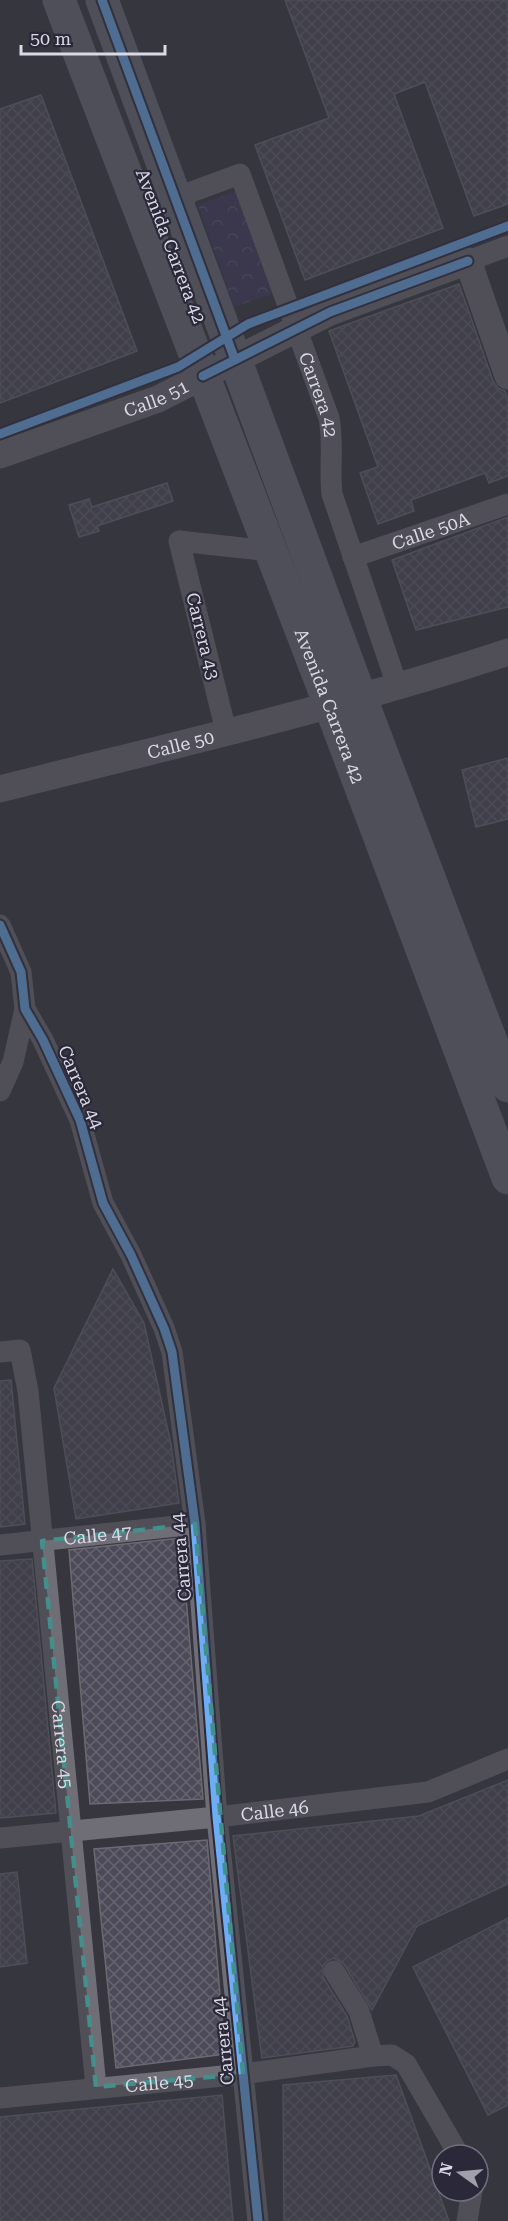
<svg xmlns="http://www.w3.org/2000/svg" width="508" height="2221" font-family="'Roboto Serif',serif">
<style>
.park{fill:url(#park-crowns)}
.building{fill:url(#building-cross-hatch);stroke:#6a6a71;stroke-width:1.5}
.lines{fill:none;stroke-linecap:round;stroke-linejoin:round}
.minor{stroke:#6f6e77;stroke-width:21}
.tertiary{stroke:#6f6e77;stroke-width:27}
.trunk{stroke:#6e6e78;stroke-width:33}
.cycleway-casing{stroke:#2a2839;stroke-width:13}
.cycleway{stroke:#6dadf4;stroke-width:9}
.marked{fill:none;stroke:#428f8c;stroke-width:4.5;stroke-dasharray:12 8;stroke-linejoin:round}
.labels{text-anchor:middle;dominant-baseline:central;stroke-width:4.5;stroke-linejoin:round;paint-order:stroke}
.street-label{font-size:18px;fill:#dad9e4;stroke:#2a2839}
</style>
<defs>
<pattern id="park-crowns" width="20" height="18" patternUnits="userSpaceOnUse" patternTransform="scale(1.5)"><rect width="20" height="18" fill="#403a60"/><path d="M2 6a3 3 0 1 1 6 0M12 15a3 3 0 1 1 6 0" fill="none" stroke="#5b5677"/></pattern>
<pattern id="building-cross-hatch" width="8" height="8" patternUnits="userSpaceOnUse" patternTransform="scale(1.5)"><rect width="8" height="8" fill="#4c4a58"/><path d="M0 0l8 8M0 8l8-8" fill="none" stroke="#656470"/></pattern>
</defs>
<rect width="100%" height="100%" fill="#37363f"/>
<path class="park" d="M 236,191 L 272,294 L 234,307 L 198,205 Z"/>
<path class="building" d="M 285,0 L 508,0 L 508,204 L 474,216 L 425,82 L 394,94 L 443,228 L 305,280 L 255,145 L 329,118 Z
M 41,95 L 137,351 L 0,403 L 0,109 Z
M 459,284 L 493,381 L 498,388 L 505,391 L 508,399 L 508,476 L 489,483 L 485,473 L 411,500 L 414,511 L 378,524 L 360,473 L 378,467 L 329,331 Z
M 167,483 L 173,501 L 97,526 L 99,531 L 79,537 L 69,505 L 89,499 L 92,507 Z
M 508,517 L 508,607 L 416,630 L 392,560 Z
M 508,758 L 508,819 L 476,827 L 462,770 Z
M 113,1269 L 144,1323 L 171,1444 L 179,1503 L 76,1519 L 54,1388 Z
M 11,1380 L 25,1524 L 0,1527 L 0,1381 Z
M 181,1538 L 203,1799 L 90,1804 L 69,1550 Z
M 32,1559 L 56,1813 L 0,1818 L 0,1561 Z
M 508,1780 L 508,1884 L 417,1926 L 372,2010 L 344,1964 L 334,1958 L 327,1961 L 323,1966 L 323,1977 L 347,2016 L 355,2042 L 353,2046 L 262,2058 L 233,1836 L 419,1816 Z
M 207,1840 L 225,2054 L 116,2068 L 94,1849 Z
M 17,1872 L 27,1963 L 0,1967 L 0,1874 Z
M 508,1918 L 508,2105 L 488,2115 L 413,1967 Z
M 396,2075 L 449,2221 L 284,2221 L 283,2085 Z
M 222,2095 L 233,2221 L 0,2221 L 0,2117 Z"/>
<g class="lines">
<g class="minor">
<path id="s1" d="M 175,198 L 240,174 L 329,418 C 334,443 329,468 332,494 L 397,685"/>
<path d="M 468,261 L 508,246"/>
<path id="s2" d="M 353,557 L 508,504"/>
<path d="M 226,731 L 179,541 L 270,551"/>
<path d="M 0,925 L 21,972 L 25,1009 L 43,1040 L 80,1120 L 103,1203 L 131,1255 L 164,1328 L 172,1352 L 195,1524 L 217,1817 L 258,2221"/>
<path d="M 0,1091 L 13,1062 L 25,1009"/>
<path id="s3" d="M 0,1352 L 20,1350 L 28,1391 L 96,2087"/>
<path id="s4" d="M 0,1545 L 195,1524"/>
<path id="s5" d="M 0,1838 L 217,1817 L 428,1792 L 508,1759"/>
<path d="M 334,1971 L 359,2011 L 373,2056"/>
<path id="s6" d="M 0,2098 L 243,2074 L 373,2056 L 392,2055 L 406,2064 L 459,2155"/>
<path d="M 467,2221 L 472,2191"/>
</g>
<g class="tertiary">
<path id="s7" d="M 0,455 L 158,399 L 330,312 L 468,261 L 508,376"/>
<path id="s8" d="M 0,789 C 170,746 342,707 508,652"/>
</g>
<g class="trunk">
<path id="s9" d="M 59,0 L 330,705 L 508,1178"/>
<path d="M 102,0 L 360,696 L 508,1086"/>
</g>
<g class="cycleway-casing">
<path id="cycleway" d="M 102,0 L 235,360
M 203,376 L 330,312 L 468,261
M 0,434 L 178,367 L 248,324 L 508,226
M 0,925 L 21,972 L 25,1009 L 43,1040 L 80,1120 L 103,1203 L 131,1255 L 164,1328 L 172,1352 L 195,1524 L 217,1817 L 258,2221"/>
</g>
<use href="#cycleway" class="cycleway"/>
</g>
<path d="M0 0H508V2221H0ZM 195,1524 L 243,2074 L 96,2087 L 42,1541 Z" fill="#37363f" fill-opacity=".55" fill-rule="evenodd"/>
<path class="marked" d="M 195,1524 L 243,2074 L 96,2087 L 42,1541 Z"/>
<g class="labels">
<g class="street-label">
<text transform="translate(171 246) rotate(69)">Avenida Carrera 42</text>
<text stroke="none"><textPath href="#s1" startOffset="304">Carrera 42</textPath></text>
<text stroke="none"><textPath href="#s7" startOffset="166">Calle 51</textPath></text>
<text stroke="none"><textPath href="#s2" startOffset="82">Calle 50A</textPath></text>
<text transform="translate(203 636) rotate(76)">Carrera 43</text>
<text stroke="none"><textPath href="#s9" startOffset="756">Avenida Carrera 42</textPath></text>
<text stroke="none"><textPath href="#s8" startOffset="186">Calle 50</textPath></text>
<text transform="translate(81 1087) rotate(67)">Carrera 44</text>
<text stroke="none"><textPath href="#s4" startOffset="98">Calle 47</textPath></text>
<text transform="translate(181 1557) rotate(-95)">Carrera 44</text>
<text stroke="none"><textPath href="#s3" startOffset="417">Carrera 45</textPath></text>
<text stroke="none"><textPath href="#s5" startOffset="276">Calle 46</textPath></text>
<text transform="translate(223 2041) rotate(-96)">Carrera 44</text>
<text stroke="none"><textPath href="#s6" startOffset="160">Calle 45</textPath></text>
</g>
</g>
<g transform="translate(460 2173) rotate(285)"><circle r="28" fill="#2a2839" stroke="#706f7d" stroke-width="1.5"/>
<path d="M0-4.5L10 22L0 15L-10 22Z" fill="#a1a0aa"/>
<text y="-9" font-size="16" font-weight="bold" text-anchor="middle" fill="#dad9e4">N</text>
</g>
<path d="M21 45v9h144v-9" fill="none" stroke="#dad9e4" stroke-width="3"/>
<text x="30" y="45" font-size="18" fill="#dad9e4" stroke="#2a2839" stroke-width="4.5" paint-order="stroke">50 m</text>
</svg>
